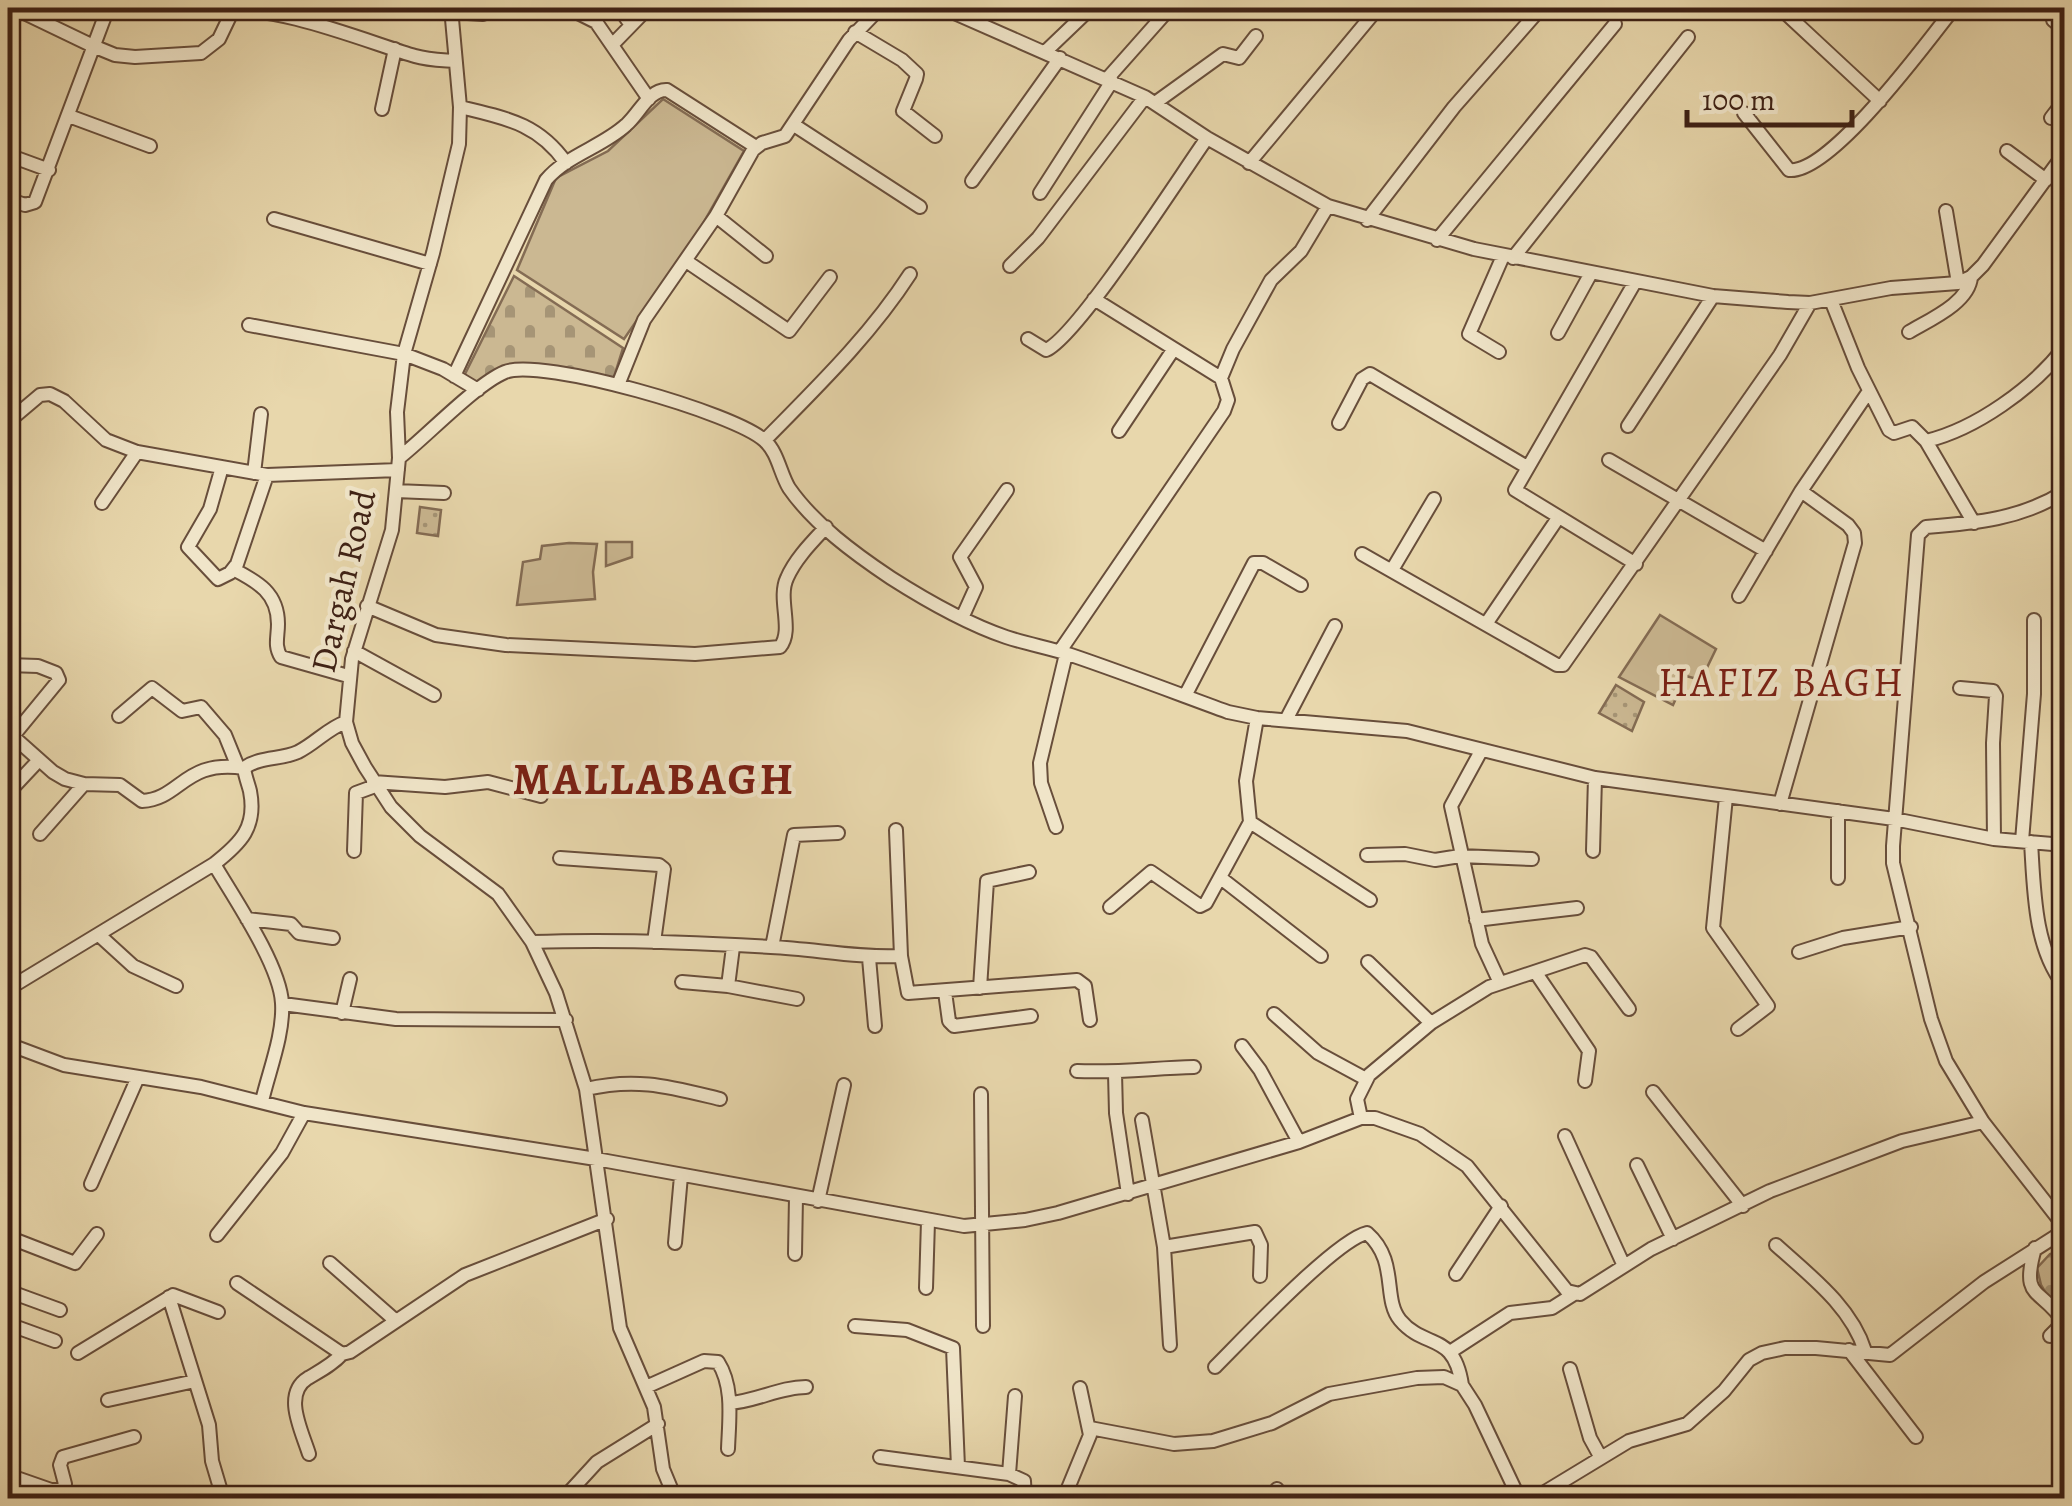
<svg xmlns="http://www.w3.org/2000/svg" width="2072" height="1506" font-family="Alegreya,serif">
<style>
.grass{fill:#cbb892;stroke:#846c54;stroke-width:2.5}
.cemetery{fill:url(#cemetery-stones);stroke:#846c54;stroke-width:2.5}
.park{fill:url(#park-dots);stroke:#846c54;stroke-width:2.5}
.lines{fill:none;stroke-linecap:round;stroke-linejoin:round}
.stream{stroke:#816951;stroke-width:4}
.minor-casing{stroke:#684e3b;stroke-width:16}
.minor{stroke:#f0e5c9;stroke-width:12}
.labels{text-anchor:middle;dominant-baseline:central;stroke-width:9;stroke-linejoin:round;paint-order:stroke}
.street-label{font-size:35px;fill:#3e2115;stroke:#f0e5c9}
.quarter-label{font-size:40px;letter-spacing:2.5px;fill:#7a1f14;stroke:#f0e5c9}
.district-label{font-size:45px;font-weight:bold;letter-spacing:2.5px;fill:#7a1f14;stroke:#f0e5c9}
</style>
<defs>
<pattern id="cemetery-stones" width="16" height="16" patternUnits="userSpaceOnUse" patternTransform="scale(2.5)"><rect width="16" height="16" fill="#cbb892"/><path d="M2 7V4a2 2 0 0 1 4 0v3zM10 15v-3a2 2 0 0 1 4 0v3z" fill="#a69576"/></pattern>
<pattern id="park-dots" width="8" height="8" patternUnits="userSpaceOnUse" patternTransform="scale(2.5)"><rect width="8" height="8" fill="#cbb892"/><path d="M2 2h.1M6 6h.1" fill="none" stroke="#a69576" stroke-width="1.8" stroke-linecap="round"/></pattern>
</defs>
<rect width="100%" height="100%" fill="#e8d7ac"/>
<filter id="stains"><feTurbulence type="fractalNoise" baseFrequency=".002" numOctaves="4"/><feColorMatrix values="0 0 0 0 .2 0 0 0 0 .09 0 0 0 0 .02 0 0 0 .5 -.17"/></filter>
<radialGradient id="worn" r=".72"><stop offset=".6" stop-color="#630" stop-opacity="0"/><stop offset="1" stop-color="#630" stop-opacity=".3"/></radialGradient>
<path class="grass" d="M 663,99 L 744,151 L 701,227 L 624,339 L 517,270 L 556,178 L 608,151 Z
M 606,542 L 632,542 L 632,557 L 606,566 Z
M 569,543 L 597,544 L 593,572 L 595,599 L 517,605 L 523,562 L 540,559 L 542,546 Z
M 1660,615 L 1716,649 L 1701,680 L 1686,676 L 1673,705 L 1619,677 Z"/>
<path class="cemetery" d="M 514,276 L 623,348 L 613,380 L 527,364 L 477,384 L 464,376 Z
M 2064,1250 L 2064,1297 L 2053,1305 L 2041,1285 L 2037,1268 L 2050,1254 Z"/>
<path class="park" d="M 420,507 L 441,510 L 438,536 L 417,533 Z
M 1616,685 L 1644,702 L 1632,731 L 1599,713 Z"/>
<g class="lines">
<path class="stream" d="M 2052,1498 L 2064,1490"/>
<g class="minor-casing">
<path id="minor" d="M 14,8 L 93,46 L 115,55 L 135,57 L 201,53 L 219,39 L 231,14 C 265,0 376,45 415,56 C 428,60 442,60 455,61
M 451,8 L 460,107 L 459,144 L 433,253 L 404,354 L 397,412 L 399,458 L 392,530 L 352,659 L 346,722 L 352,743 L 365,767 L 391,807 L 420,836 L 498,894 L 532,942 L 556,993 L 586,1089 L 620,1328 L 654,1407 L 663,1469 L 675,1498
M 544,8 L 576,12 L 596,22 L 649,99
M 619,8 L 631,25
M 943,8 L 1145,97 L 1207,138 L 1328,206 L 1474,249 L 1713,296 L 1788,302 L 1810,303 L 1891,288 L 1958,283 L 1971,277 L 1983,265 L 2064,154
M 1780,8 L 1880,101
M 452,12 L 483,14 L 497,8
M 2053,20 L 2064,29
M 855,32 L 902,60 L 917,74 L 916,79 L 903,111 L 935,136
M 612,45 L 648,8
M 1045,52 L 1091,8
M 1107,79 L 1170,8
M 1155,103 L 1223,54 L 1239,58 L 1256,36
M 460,107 C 505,118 538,123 566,163
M 382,109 L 395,49
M 1744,113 L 1789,170 C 1830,175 1928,41 1954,8
M 69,116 L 150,146
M 2051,118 L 2064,101
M 794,125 L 920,207
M 2007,151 L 2046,180
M 8,155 L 49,170
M 1249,163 L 1378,8
M 972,181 L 1060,58
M 1040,193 L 1112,81
M 8,199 L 25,205 L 35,202 L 108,8
M 1946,211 L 1958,283
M 716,216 L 766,256
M 274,219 L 430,264
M 1367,220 L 1454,107 L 1541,8
M 1437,240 L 1615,24
M 1513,258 L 1688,37
M 686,261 L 789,331 L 830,277
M 1010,266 L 1038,238 L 1145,97
M 1635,282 L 1515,490 L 1636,564
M 1094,299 L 1221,378
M 1831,300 L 1858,368 L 1889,430 L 1894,433 L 1912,427 L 1926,441 C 1976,429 2033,388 2064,348
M 249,325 L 404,354 L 443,369 L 478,390
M 1909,332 C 1929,320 1969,303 1971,277
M 1558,333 L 1591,273
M 1028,339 L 1046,350 C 1078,336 1180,176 1207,138
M 1499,352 L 1469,334 L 1503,256
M 454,376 L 546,180 C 567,155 602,147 626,125 C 639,114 649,89 667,90 L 756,147
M 618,385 L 644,320 L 716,216 L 753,150 L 762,143 L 785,136 L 849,40 L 880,8
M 8,422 L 40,395 L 50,394 L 64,401 L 106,440 L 137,452 L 267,475 L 398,470
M 1339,423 L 1362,379 L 1370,374 L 1527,467
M 1628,426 L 1713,296
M 1119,431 L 1173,350
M 765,440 C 816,388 870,336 910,274
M 1926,441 L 1974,523
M 399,458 C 427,436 476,384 505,372 C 540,357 736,413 765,441 C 778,453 780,473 789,488 C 814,524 855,554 891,578 C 927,601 965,623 1006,637 C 1027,644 1050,648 1071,655 C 1124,673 1176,693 1228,712 L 1257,718 L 1407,731 L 1595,778 L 1894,819 L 1994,839 L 2064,845
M 1609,460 L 1766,551
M 222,467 L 210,509 L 188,547 L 218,579 L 230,573 L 237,564 L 267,475
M 254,473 L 261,414
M 396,491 L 444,493
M 2064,492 C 2021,519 1976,523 1926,527 L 1918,535 L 1893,846 L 1893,863 L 1931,1019 L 1946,1061 L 1983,1122 L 2064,1226
M 102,503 L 137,452
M 1362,554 L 1557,665 L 1563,665 L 1780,355 L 1810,303
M 233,569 C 258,582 278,593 278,624 C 278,637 274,646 281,657 L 348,676
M 1392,570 L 1434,499
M 1739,596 L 1801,491 L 1869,391
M 367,606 L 436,635 L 506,645 L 695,654 L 780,647 C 794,630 777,599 787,578 C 795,559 812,542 826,527
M 962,618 L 976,587 L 960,557 L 1007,490
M 1486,624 L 1558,518
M 354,651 L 434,695
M 1060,651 L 1224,411 L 1228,400 L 1221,378 L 1233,349 L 1271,280 L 1301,251 L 1328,206
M 8,665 L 38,666 L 56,673 L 59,680 L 13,736
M 1960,688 L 1993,691 L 1996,696 L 1993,743 L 1994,839
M 1185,696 L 1254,563 L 1263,563 L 1301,585
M 119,716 L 152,688 L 182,711 L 201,707 L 225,735 L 238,767
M 1286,720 L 1335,626
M 8,732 L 53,772 L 65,779 L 84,784 L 120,785 L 142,801 C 181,799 184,759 244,768
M 1481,751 L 1451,806 L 1482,944 L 1500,983
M 373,782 L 445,787 L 488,782 L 541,796
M 8,793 L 39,760
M 1726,797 L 1713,928 L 1768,1006 L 1738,1029
M 1780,804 L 1855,543 L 1854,533 L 1848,525 L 1801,491
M 1838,811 L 1838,878
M 1250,822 L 1370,900
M 1056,827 L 1041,783 L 1040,763 L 1066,654
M 896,830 L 901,956 L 908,993 L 1077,980 L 1085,986 L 1090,1020
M 40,834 L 84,784
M 2022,841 L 2034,694 L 2034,620
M 2031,842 C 2034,889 2034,948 2064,985
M 354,851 L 356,793 L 375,786
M 1593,851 L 1595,778
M 1367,855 L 1405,854 L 1435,860 L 1460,856 L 1532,859
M 560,858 L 659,865 L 664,869 L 654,942
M 214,864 C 234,898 280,965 282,1003 C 284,1034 269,1071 262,1101
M 1222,879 L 1321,956
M 1110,907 L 1151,872 L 1200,906 L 1206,903 L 1250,822 L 1246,781 L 1257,718
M 247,919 L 291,924 L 299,933 L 333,938
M 1476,920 L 1577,908
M 99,935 L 133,966 L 176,986
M 532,942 C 612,939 691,942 771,947 C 815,949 856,958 901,956
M 772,947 L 794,835 L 838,833
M 1799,952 L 1843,938 L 1911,927
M 869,958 L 875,1026
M 1368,962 L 1431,1023
M 1536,973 L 1589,1051 L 1585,1081
M 682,982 L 728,986 L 797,999
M 728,986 L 733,947
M 980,988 L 987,881 L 1029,872
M 8,989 L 214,864 C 241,843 257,827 250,791 C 248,783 245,776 244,768 C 261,756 280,760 298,752 C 316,743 328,728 346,722
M 945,992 L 949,1021 L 954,1026 L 1031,1016
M 283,1004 L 396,1019 L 566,1020
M 342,1013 L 350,979
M 1274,1014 L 1318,1053 L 1366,1079
M 8,1044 L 64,1065 L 201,1087 L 304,1113 L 596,1159 L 964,1226 L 1025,1220 L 1058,1213 L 1299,1142 L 1361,1118 L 1375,1118 L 1420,1134 L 1467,1166 L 1567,1291 L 1580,1294 L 1651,1249 L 1770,1191 L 1902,1141 L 1983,1122
M 1242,1046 L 1260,1070 L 1299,1142
M 1077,1071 C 1116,1073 1154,1068 1194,1067
M 1115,1073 L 1116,1113 L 1128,1194
M 586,1089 C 637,1077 670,1087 720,1099
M 1653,1092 L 1743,1206
M 981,1094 L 983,1326
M 1361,1118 L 1357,1099 L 1369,1075 L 1431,1023 L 1489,987 L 1585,955 L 1591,957 L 1629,1009
M 1142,1120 L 1164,1247 L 1170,1345
M 1565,1136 L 1624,1266
M 1637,1165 L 1673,1239
M 91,1184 L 138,1077
M 818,1201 L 844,1085
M 217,1235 L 282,1153 L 304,1113
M 8,1237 L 75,1263 L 97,1234
M 675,1243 L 681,1176
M 1776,1245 C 1809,1275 1851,1306 1865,1351
M 1164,1247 L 1255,1232 L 1261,1245 L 1260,1276
M 2035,1248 C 2020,1301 2041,1287 2064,1322 L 2050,1336
M 795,1254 L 796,1197
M 330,1263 L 396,1321
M 1456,1274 L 1501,1206
M 237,1283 L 342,1354 L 350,1352 L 465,1275 L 607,1219
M 926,1288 L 928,1221
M 8,1291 L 60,1310
M 169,1297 L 209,1425 L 212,1461 L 223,1498
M 8,1324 L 55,1341
M 855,1326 L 907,1330 L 953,1348 L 958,1467
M 1849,1350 L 1916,1437
M 1450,1352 L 1510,1313 L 1552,1308 L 1574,1294
M 78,1353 L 173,1295 L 218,1312
M 1215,1367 C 1243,1339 1336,1240 1367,1233 C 1399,1261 1382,1298 1400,1320 C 1425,1350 1454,1331 1462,1385
M 1570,1369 L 1590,1438 L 1601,1458
M 646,1387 L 704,1361 L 718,1362 C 734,1387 729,1420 728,1449
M 108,1400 L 195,1381
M 730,1403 C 757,1401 780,1387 806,1387
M 1090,1428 L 1174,1444 L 1213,1441 L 1272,1423 L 1329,1394 L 1417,1378 L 1444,1377 L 1462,1385 L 1475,1405 L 1519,1498
M 309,1454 C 302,1431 282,1394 308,1378 C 320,1371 332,1365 342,1354
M 880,1457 L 1009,1474 L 1024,1481 L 1025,1498
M 1009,1474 L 1015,1396
M 8,1475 L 51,1490 L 62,1490 L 65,1484 L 60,1465 L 63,1457 L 134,1437
M 1277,1489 L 1278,1498
M 459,1496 L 459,1498
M 10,1498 L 11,1476
M 564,1498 L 597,1462 L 658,1424
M 1064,1498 L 1090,1435 L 1080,1388
M 1535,1498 L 1629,1441 L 1687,1424 L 1724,1391 L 1749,1360 L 1762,1353 L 1785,1348 L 1816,1348 L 1890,1355 L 1984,1282 L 2064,1231"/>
</g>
<use href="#minor" class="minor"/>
</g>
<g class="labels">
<g class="street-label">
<text transform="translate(343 581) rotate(-77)">Dargah Road</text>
</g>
<g class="quarter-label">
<text x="1782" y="682">HAFIZ BAGH</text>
</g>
<g class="district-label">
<text x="654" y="779">MALLABAGH</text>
</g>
</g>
<rect width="2072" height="1506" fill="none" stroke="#e8d7ac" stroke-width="40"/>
<rect x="10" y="10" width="2052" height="1486" fill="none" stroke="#3e2115" stroke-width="5"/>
<rect x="20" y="20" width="2032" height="1466" fill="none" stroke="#3e2115" stroke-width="2.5"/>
<path d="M1687 110v15h165v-15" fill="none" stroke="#3e2115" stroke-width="5"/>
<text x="1702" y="110" font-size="30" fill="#3e2115" stroke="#f0e5c9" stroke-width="8" paint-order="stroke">100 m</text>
<rect width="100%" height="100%" filter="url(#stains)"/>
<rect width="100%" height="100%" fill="url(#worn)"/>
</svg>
